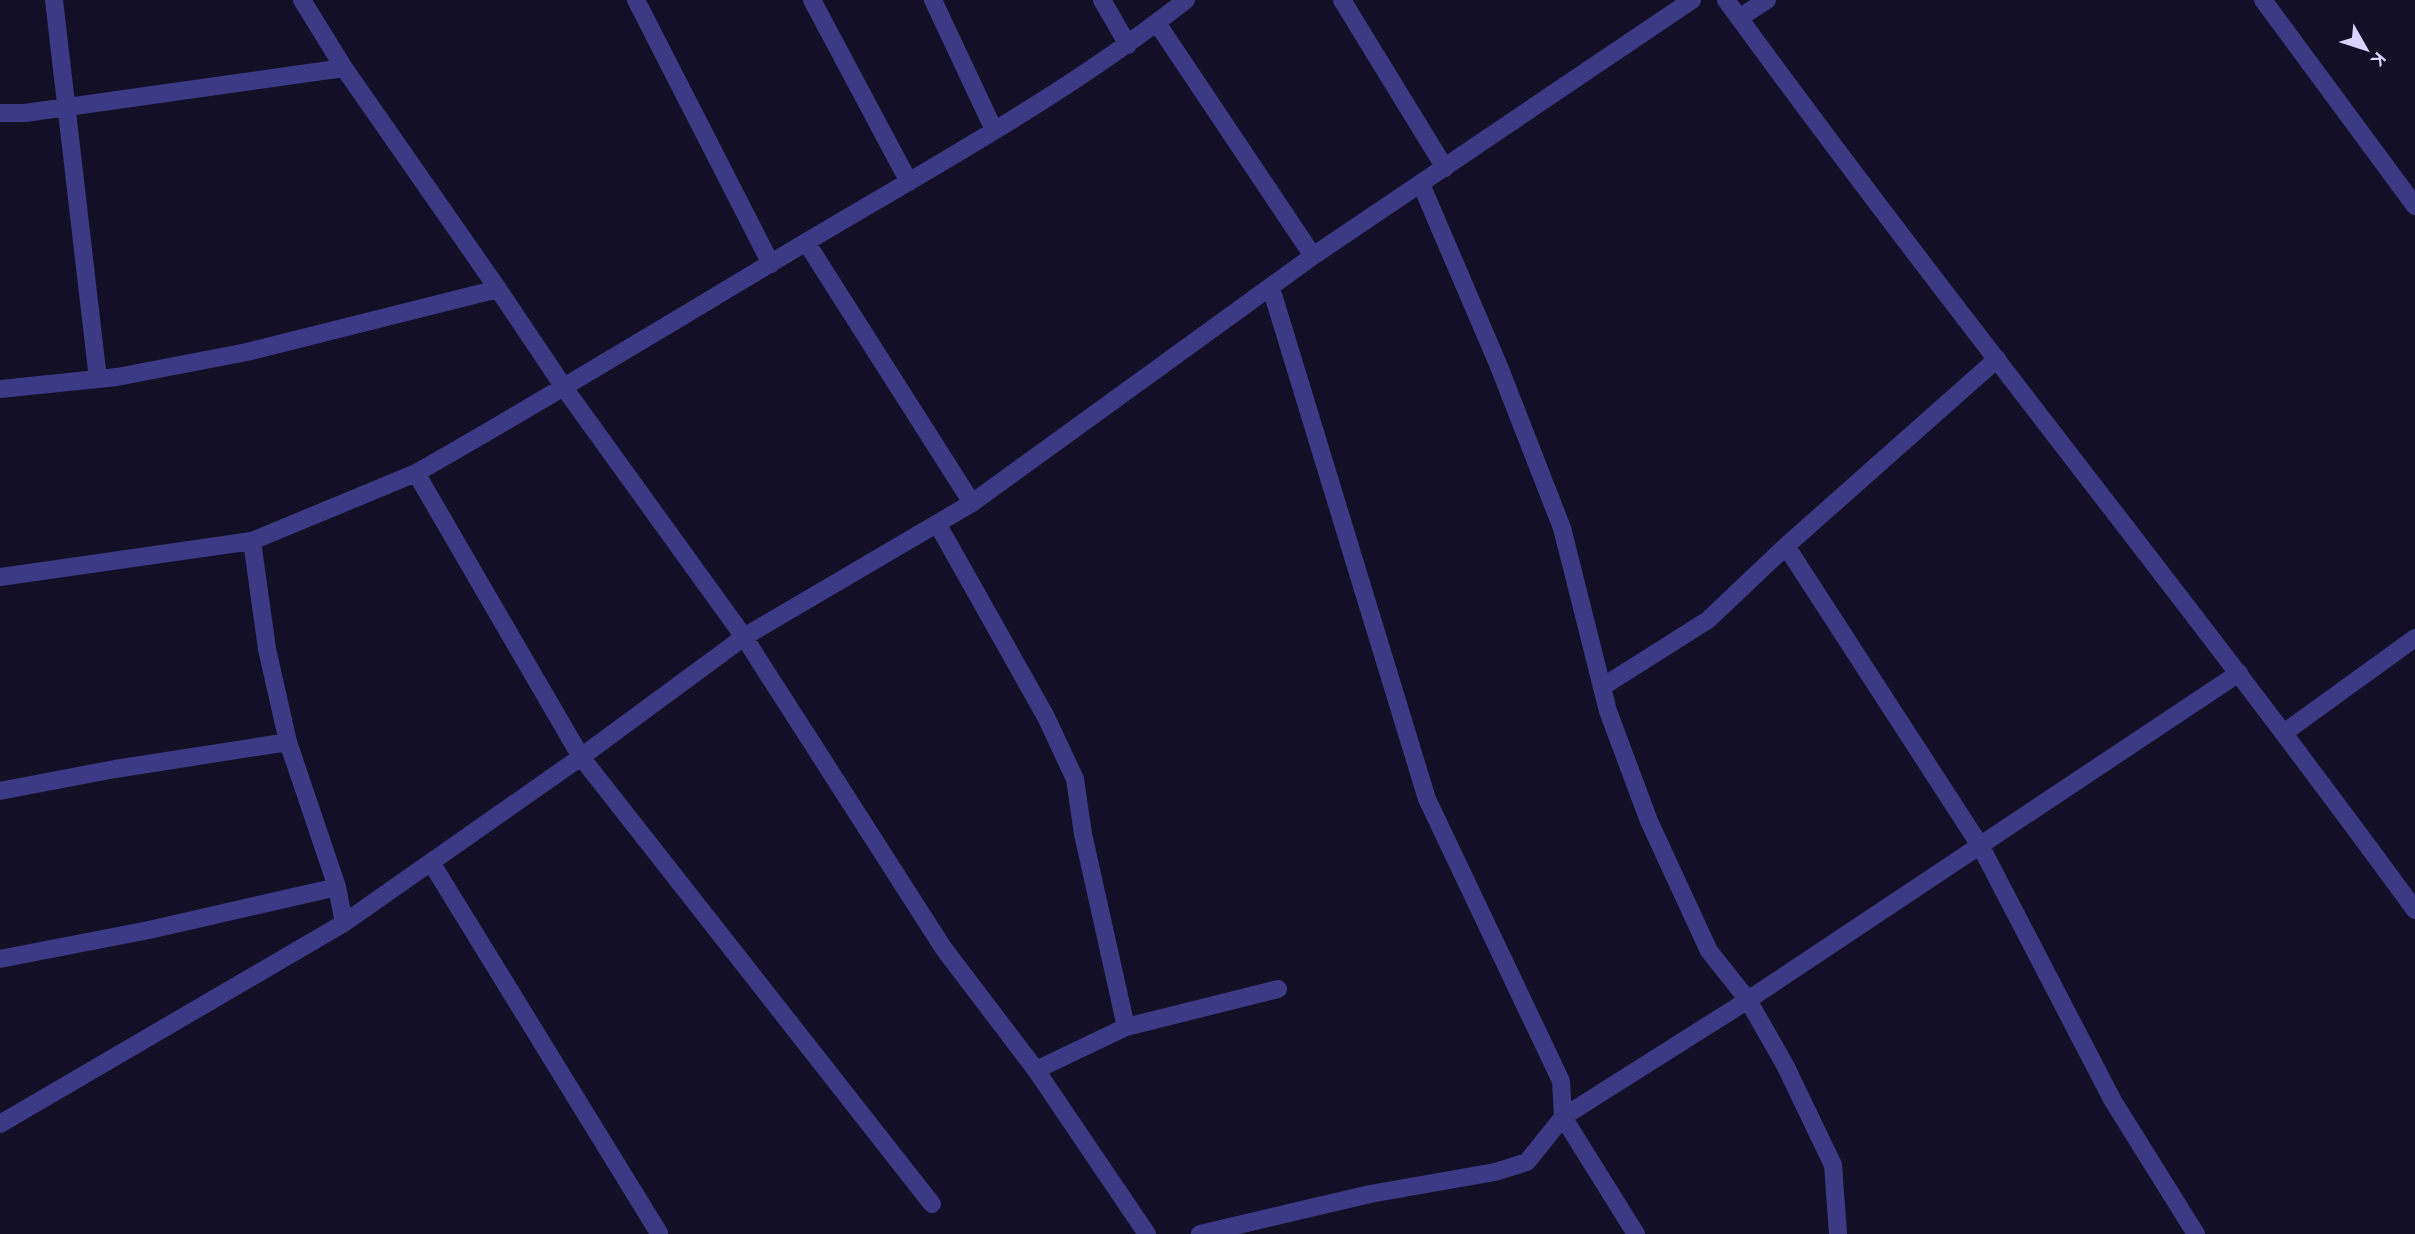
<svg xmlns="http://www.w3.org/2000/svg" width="2415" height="1234" font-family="Karla,sans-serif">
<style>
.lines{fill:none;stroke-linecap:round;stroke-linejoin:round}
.minor{stroke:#3d3a85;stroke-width:18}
.tertiary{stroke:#3d3a85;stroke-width:18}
</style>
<rect width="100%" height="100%" fill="#130f26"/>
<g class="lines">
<path class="minor" d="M 54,0 L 98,379
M 636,0 L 771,264
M 812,0 L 909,182
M 933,0 L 994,130
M 1102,0 L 1128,45
M 1342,0 L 1445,168
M 2263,0 L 2415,206
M 1739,18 L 1767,0
M 1157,23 L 1313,256 L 1692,0
M 0,113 L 25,113 L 344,68
M 1421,184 L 1498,364 L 1562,528 L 1608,711 L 1649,821 L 1709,951 L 1748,1000 L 1785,1065 L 1833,1165 L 1838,1234
M 806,242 L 972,503 L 1313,256
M 1271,288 L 1427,799 L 1561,1081 L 1563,1117 L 1636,1234
M 0,389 L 117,377 L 247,352 L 498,289 L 344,68 L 302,0
M 972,503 L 744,637 L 944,949 L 1036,1070 L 1147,1234
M 938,525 L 1046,717 L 1075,779 L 1083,834 L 1126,1027 L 1036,1070
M 252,541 L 416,473
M 1786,546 L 1997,359
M 0,577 L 252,541 L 267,649 L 288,742
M 1602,687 L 1708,620 L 1786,546 L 1981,847 L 2113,1101 L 2196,1234
M 2285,732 L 2415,638
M 0,791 L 115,769 L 288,742 L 337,887 L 344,923
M 432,864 L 659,1233
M 0,959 L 149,930 L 337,887
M 1126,1027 L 1278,989
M 0,1124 L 344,923 L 581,757 L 744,637 L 565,389 L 498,289
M 932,1204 L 581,757 L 416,473 C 548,398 677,319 808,241 C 936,165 1068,93 1186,0
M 1200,1234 L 1370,1194 L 1495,1172 L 1527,1162 L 1563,1117 L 1748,1000 L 2239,673"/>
<path class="tertiary" d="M 1726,0 C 1950,308 2191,603 2415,910"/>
</g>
<g transform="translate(2366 49) rotate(129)" stroke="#130f26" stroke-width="5" paint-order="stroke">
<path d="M0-5L12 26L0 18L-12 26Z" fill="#d9d4ff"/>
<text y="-10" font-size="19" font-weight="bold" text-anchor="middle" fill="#d9d4ff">K</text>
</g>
</svg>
